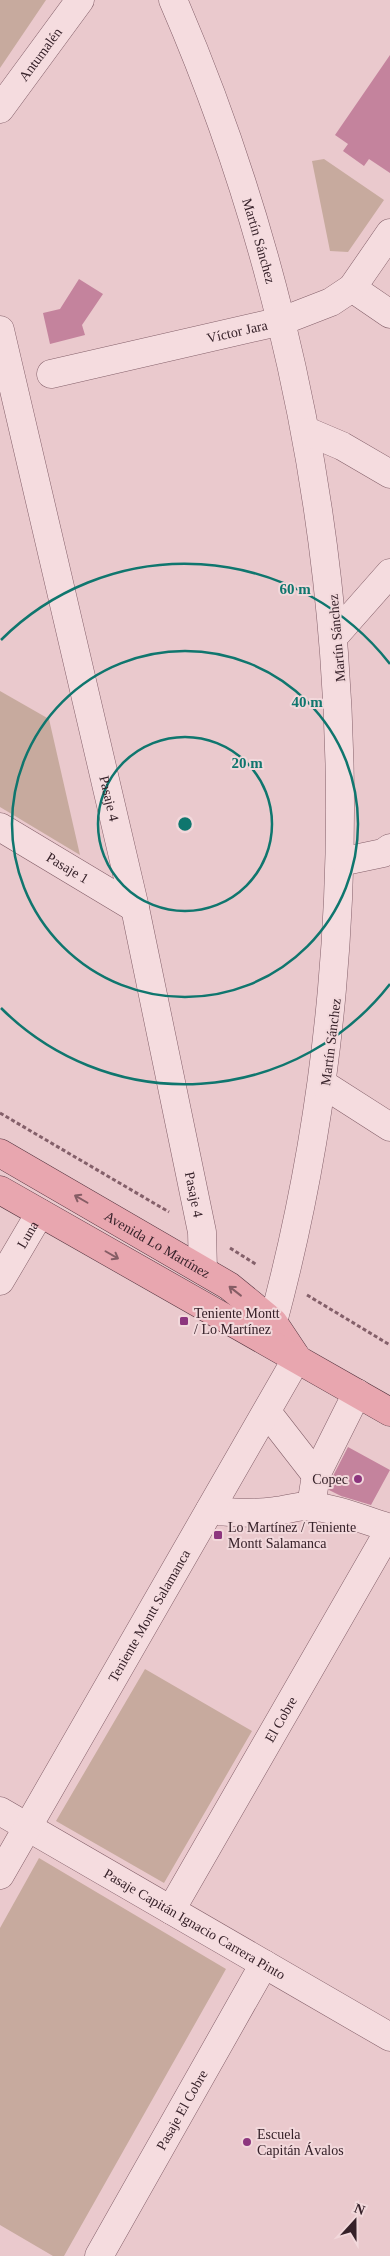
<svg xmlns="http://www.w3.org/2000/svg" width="390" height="2256" font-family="'Times New Roman',serif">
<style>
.green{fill:#c7aa9e}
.building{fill:#c4839d}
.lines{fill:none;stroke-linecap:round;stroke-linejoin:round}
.minor-casing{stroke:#84606a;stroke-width:29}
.major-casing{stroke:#53333e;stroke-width:29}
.path{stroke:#84606a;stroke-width:3;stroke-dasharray:4 2.5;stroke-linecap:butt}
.minor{stroke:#f5dcdf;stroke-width:28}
.major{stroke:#e8a6af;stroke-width:28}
.oneway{stroke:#865d65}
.ring{fill:none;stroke:#0f766e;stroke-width:2.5}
.poi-dot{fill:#8d367e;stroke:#f2d8db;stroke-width:2}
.labels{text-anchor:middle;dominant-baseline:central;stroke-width:4;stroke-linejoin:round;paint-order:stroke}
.street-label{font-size:14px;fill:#362129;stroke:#f2d8db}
.poi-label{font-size:14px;fill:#362129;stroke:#f2d8db;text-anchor:start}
.centre{fill:#0f766e;stroke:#f2d8db;stroke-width:2.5}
.ring-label{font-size:15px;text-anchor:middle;font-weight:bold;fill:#0f766e;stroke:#f2d8db;stroke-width:4;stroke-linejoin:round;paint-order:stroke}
</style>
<rect width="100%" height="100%" fill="#eac9cd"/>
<path class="green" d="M 0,0 L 46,0 L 0,68 Z
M 324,159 L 384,200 L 348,252 L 330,251 L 312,161 Z
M 0,691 L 49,719 L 80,855 L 0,807 Z
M 145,1669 L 252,1731 L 164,1883 L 56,1821 Z
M 39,1858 L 226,1969 L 64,2256 L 53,2256 L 0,2225 L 0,1928 Z"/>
<path class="building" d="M 390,55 L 390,173 L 369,159 L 364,166 L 343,151 L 348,144 L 335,135 Z
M 79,279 L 103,294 L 82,325 L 85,335 L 50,344 L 43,313 L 60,309 Z
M 348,1447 L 390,1470 L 371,1505 L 341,1496 L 329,1490 L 331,1480 Z"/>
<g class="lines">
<g class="minor-casing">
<g id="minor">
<path id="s1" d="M 173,0 C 352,413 390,887 273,1322"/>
<path id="s2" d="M 0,109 L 80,0"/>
<path d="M 352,288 L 390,314"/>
<path id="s3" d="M 0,330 L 135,908 L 202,1232 L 203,1270"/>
<path id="s4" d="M 51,374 L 282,321 L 331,302 L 352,288 L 390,233"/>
<path d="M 309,432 L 342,446 L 390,474"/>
<path d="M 338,632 L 390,573"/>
<path id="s5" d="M 0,827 L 135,908"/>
<path d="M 345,861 L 383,853 L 390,848"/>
<path d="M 326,1086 L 390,1127"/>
<path id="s6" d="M 0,1281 L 40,1213"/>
<path d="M 267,1412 L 316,1475"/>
<path d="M 311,1506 L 316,1475 L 357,1393"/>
<path d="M 210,1510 C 232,1513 253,1514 275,1511 C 286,1510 297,1506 309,1506 C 332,1507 367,1521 390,1528"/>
<path id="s7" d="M 0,1811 L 390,2037"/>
<path id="s8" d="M 0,1875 L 297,1358"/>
<path id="s9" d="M 171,1910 L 390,1529"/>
<path id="s10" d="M 99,2256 L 264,1964"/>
</g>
</g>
<g class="major-casing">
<g id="major">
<path id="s11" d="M 0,1153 L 229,1286 L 273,1322 L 295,1355"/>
<path d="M 0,1190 L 390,1412"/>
</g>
</g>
<path class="path" d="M 0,1113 L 169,1212
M 230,1248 L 257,1265
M 307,1295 L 390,1345"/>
<use href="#minor" class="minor"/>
<use href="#major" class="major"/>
</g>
<defs><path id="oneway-shaft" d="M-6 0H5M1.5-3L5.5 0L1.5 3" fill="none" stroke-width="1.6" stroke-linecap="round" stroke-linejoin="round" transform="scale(1.25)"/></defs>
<g class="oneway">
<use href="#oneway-shaft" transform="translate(81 1199) rotate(-150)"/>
<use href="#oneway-shaft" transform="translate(112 1255) rotate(30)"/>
<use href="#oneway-shaft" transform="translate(235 1291) rotate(-142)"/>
</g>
<g class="ring">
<circle cx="185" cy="824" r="87"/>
<circle cx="185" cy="824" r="173"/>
<path d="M390 984A260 260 0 0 1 1 1008M1 640A260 260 0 0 1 390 664"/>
</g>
<g class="poi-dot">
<rect x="179" y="1316" width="10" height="10" rx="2.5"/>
<circle cx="358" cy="1479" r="5"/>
<rect x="213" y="1530" width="10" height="10" rx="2.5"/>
<circle cx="247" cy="2142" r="5"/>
</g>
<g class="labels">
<g class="street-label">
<text stroke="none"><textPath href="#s2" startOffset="68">Antumalén</textPath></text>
<text stroke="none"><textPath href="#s1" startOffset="256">Martín Sánchez</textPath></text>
<text stroke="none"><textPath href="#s4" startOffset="191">Víctor Jara</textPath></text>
<text transform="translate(337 638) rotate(-95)">Martín Sánchez</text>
<text stroke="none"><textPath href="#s3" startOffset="481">Pasaje 4</textPath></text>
<text stroke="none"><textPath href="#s5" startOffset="79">Pasaje 1</textPath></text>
<text transform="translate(331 1042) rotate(-83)">Martín Sánchez</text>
<text stroke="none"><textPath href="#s3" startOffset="886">Pasaje 4</textPath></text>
<text stroke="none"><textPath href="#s6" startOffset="54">Luna</textPath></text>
<text stroke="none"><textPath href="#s11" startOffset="182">Avenida Lo Martínez</textPath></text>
<text stroke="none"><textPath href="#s8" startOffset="299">Teniente Montt Salamanca</textPath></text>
<text stroke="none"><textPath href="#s9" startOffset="220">El Cobre</textPath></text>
<text stroke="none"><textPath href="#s7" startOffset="225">Pasaje Capitán Ignacio Carrera Pinto</textPath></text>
<text stroke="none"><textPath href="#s10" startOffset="168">Pasaje El Cobre</textPath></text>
</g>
<g class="poi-label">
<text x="194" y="1313">Teniente Montt<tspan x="194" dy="16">/ Lo Martínez</tspan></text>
<text x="348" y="1479" text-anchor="end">Copec</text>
<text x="228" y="1527">Lo Martínez / Teniente<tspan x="228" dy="16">Montt Salamanca</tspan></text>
<text x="257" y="2134">Escuela<tspan x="257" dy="16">Capitán Ávalos</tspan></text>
</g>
</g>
<circle cx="185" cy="824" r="8" class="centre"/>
<g class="ring-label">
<text x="295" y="594">60 m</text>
<text x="307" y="707">40 m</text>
<text x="247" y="768">20 m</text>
</g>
<g transform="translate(355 2221) rotate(21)" stroke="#f2d8db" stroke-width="4" paint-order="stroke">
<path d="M0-4L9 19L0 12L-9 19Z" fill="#362129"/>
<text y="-8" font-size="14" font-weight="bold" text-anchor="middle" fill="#362129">N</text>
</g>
</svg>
